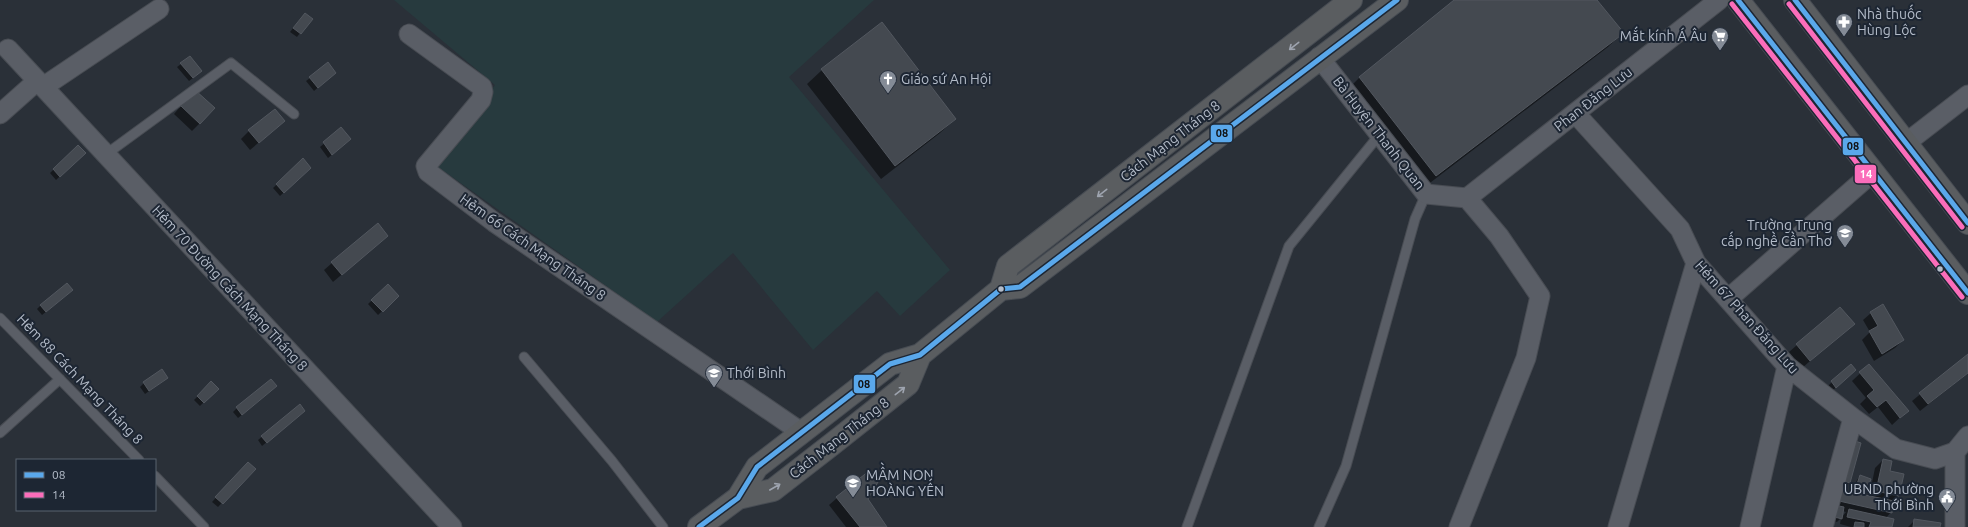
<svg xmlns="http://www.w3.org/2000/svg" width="1968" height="527" font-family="Ubuntu,sans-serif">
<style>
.green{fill:#273a3e}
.shadow{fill:#0007;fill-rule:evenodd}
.building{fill:#444950;stroke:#52575f}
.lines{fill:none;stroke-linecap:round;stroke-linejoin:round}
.lane-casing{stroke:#484c53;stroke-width:11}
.street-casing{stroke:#484c53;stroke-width:21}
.highway-casing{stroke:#474c53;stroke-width:24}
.lane{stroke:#5a5e66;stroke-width:9}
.street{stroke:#5a5e66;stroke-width:19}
.highway{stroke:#5a5d60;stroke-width:22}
.bus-1-casing{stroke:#1d2633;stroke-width:8}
.bus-2-casing{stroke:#1d2633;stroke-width:8}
.bus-1{stroke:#5aa8eb;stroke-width:5}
.bus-2{stroke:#fb6dba;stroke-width:5}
.oneway{stroke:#9ea4af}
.bus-dot{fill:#b4bcc9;stroke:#1d2633;stroke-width:1.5}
.labels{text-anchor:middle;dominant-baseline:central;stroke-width:4;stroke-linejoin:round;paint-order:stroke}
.poi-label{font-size:14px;fill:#b4bcc9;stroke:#1d2633;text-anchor:start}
.street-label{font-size:14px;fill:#b4bcc9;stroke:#1d2633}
.line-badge{stroke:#1d2633;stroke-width:1.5}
.badge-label{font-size:11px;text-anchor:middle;font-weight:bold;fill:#fff}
.pale-badge-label{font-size:11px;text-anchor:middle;font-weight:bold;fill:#111}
</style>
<rect width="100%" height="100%" fill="#2a3038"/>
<path class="green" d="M 394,0 L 874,0 L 789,77 L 950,270 L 900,316 L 877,291 L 813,350 L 733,253 L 657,322 L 438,167 L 495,85 Z"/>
<path class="shadow" d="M 1456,0 L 1596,0 L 1622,33 L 1608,47 L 1422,189 L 1345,92 L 1359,78 Z
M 301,18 L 300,33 L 297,37 L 290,32 Z
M 882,23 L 955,119 L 940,133 L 881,179 L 807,84 L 822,70 Z
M 181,64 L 197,75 L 189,81 L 177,67 Z
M 331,76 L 314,91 L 306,81 L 310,78 Z
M 187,99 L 200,123 L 192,131 L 174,114 Z
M 284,121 L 250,150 L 241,139 L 249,131 Z
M 341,129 L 346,143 L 328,158 L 320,147 Z
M 78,146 L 84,153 L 56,180 L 50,173 Z
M 303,160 L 310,168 L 280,196 L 273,188 Z
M 387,236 L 333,282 L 324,270 L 332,263 Z
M 388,285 L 398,296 L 378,315 L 368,304 Z
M 68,294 L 42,315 L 37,309 L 41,305 Z
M 1871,313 L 1903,340 L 1895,348 L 1874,361 L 1862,340 L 1870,332 L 1863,320 Z
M 1853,324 L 1802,368 L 1789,352 L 1797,345 Z
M 1968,355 L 1968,373 L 1920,411 L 1912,401 Z
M 1869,365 L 1907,411 L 1892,425 L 1878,407 L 1869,414 L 1860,404 L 1866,398 L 1852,381 Z
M 1851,374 L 1832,391 L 1828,386 L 1832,382 Z
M 163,381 L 145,394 L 140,387 L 144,383 Z
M 211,383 L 217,389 L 200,406 L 194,400 Z
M 272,390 L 238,418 L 233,412 L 237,408 Z
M 300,405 L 304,411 L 262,446 L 258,440 Z
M 1848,445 L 1850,482 L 1846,486 L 1838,484 Z
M 1883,460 L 1898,495 L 1892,502 L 1891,512 L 1886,518 L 1891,527 L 1851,527 L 1840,524 L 1841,518 L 1837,522 L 1828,520 L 1833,499 L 1869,497 L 1875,468 ZM 1842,511 L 1846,512 L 1841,518 Z
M 248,463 L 254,469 L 218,507 L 212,502 Z
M 1860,476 L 1868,487 L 1864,491 L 1854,487 L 1857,480 Z
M 837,498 L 867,499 L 886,527 L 846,527 L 829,505 Z
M 1915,520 L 1939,527 L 1908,527 Z"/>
<path class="building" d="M 1454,0 L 1597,0 L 1624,33 L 1436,176 L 1359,77 Z
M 305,13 L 313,19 L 301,34 L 293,28 Z
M 882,22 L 956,119 L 895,166 L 821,69 Z
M 190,56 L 202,71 L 193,78 L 180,63 Z
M 328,62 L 336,73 L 318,88 L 309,77 Z
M 195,90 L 215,108 L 200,124 L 181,106 Z
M 275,109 L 285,121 L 259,143 L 248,130 Z
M 341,127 L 351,139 L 332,155 L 323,142 Z
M 78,145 L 86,153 L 60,177 L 53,169 Z
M 303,158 L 311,168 L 284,193 L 276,184 Z
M 378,223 L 388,236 L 342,275 L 331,262 Z
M 67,283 L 73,290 L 46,312 L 40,305 Z
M 388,284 L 399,296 L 383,312 L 371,300 Z
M 1883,304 L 1904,340 L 1882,354 L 1869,331 L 1878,326 L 1870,312 Z
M 1840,307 L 1855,324 L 1810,361 L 1796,344 Z
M 1968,354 L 1968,373 L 1928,404 L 1919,393 Z
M 1851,364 L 1856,370 L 1836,388 L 1831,381 Z
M 1869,364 L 1909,411 L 1900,418 L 1886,400 L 1877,407 L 1867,396 L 1874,390 L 1859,372 Z
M 162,369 L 168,378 L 149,391 L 143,382 Z
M 271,379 L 277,386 L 242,415 L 236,407 Z
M 211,381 L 219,389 L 204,403 L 197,396 Z
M 300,404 L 305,411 L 267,443 L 261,436 Z
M 1852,440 L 1861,443 L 1850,483 L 1841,481 Z
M 1883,459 L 1892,461 L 1890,471 L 1904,474 L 1899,496 L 1876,491 Z
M 248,462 L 256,469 L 223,504 L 215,497 Z
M 869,471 L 878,482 L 868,499 L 887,527 L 860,527 L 836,497 Z
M 1860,475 L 1871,479 L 1868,487 L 1857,484 Z
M 1841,490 L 1894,501 L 1892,513 L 1839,501 Z
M 1834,505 L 1844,507 L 1842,519 L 1831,516 Z
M 1849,509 L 1894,519 L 1892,527 L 1869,527 L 1871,522 L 1847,517 Z
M 1914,519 L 1941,523 L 1940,527 L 1913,527 Z
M 1855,522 L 1864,523 L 1864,527 L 1854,527 Z"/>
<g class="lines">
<g class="lane-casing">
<path id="lane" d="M 105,155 L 231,63 L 294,114
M 0,318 L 139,460
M 524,357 L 612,461 L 663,527
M 0,433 L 60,379
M 155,476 L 204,527
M 1187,527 L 1289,246 L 1380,134
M 1319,527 L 1346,466 L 1415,219 L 1426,194"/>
</g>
<g class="street-casing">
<path id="street" d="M 409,34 L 482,87 L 483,92 L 481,100 L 426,166 L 428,172 L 494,222 L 801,432
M 8,49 L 452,527
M 1319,57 L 1426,194 L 1467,198 L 1499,236 L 1540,296 L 1526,358 L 1459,527
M 43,87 L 159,9
M 1575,113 L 1680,229 L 1696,263 L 1787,366 L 1853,418 L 1896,449 L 1935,459 L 1955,452
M 0,114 L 37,81
M 1906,143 L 1968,95
M 1467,198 L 1719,0
M 1728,299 L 1873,172
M 1618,527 L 1696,263
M 1750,527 L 1787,366
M 1823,527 L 1853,418
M 1955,527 L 1955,452 L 1968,436"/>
</g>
<g class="highway-casing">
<path id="highway" d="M 1738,0 L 1968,293
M 1795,0 L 1968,223
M 1001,289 L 1008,266 L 1351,0
M 738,498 L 773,490 L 831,445 L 908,384 L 920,355
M 699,527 L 738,498 L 757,467 L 890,364 L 920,355 L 1001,289 L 1020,287 L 1397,0"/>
</g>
<use href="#lane" class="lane"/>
<use href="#street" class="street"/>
<use href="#highway" class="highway"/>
<g class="bus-1-casing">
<path id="bus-1" d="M 1738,0 L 1968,293
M 1795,0 L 1968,223
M 699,527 L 738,498 L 757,467 L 890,364 L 920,355 L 1001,289 L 1020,287 L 1397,0"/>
</g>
<g class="bus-2-casing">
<path id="bus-2" d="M 1732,4 L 1962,297
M 1789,4 L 1962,227"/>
</g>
<use href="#bus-1" class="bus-1"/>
<use href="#bus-2" class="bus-2"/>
</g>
<defs><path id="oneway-shaft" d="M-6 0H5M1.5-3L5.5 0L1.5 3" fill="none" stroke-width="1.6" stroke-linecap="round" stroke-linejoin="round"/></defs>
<g class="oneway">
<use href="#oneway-shaft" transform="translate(1294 46) rotate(142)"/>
<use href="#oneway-shaft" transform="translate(1102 193) rotate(142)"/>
<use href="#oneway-shaft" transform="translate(900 391) rotate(-38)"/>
<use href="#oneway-shaft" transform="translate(775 487) rotate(-30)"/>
</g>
<defs>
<g id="pharmacy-pin" transform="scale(0.9)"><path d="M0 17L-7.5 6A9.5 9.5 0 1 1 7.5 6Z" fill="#848b96" stroke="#1d2633"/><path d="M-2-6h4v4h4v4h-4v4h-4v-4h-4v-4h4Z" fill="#fff"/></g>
<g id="supermarket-pin" transform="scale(0.9)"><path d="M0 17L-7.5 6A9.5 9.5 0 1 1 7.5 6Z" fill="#848b96" stroke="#1d2633"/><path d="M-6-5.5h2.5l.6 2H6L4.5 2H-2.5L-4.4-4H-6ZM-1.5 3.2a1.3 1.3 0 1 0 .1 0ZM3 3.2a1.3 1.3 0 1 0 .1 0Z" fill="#fff"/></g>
<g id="church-pin" transform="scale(0.9)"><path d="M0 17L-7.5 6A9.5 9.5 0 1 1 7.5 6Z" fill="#848b96" stroke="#1d2633"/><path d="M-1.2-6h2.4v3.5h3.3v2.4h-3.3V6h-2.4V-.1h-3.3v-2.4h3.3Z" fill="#fff"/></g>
<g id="university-pin" transform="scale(0.9)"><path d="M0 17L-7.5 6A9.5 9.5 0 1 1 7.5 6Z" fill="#848b96" stroke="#1d2633"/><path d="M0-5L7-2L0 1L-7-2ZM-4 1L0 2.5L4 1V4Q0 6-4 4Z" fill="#fff"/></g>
<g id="school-pin" transform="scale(0.9)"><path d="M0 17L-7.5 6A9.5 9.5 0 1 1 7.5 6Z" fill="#848b96" stroke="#1d2633"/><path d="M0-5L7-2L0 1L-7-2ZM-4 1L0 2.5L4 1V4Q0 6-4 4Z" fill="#fff"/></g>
<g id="civic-pin" transform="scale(0.9)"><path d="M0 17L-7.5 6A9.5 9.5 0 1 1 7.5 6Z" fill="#848b96" stroke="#1d2633"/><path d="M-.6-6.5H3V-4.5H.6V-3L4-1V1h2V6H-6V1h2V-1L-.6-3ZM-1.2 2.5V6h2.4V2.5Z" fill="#fff"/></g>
</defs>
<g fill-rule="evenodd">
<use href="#pharmacy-pin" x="1844" y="22"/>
<use href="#supermarket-pin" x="1720" y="36"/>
<use href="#church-pin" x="888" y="79"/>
<use href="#university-pin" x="1845" y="233"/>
<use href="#school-pin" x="714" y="373"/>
<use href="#school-pin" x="853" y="483"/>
<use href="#civic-pin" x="1947" y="497"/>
</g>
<g class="bus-dot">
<circle cx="1940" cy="269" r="3.5"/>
<circle cx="1001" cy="289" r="3.5"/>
</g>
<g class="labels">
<g class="poi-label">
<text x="1857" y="14">Nhà thuốc<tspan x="1857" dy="16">Hùng Lộc</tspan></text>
<text x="1707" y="36" text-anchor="end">Mắt kính Á Âu</text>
<text x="901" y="79">Giáo sứ An Hội</text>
<text x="1832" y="225" text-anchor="end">Trường Trung<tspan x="1832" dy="16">cấp nghề Cần Thơ</tspan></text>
<text x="727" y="373">Thới Bình</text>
<text x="866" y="475">MẦM NON<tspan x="866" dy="16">HOÀNG YẾN</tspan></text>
<text x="1934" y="489" text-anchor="end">UBND phường<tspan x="1934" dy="16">Thới Bình</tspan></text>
</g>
<g class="street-label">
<text transform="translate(1593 99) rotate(-38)">Phan Đăng Lưu</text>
<text transform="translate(1379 133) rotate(52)">Bà Huyện Thanh Quan</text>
<text transform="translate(1170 141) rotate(-38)">Cách Mạng Tháng 8</text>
<text transform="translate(533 247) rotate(35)">Hẻm 66 Cách Mạng Tháng 8</text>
<text transform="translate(230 288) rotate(47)">Hẻm 70 Đường Cách Mạng Tháng 8</text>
<text transform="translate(1747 317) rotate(48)">Hẻm 67 Phan Đăng Lưu</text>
<text transform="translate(80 379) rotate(46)">Hẻm 88 Cách Mạng Tháng 8</text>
<text transform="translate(839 438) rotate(-38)">Cách Mạng Tháng 8</text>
</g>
</g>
<g class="line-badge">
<rect x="1210" y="124" width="23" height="19" rx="4" fill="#5aa8eb"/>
<rect x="1842" y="137" width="22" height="19" rx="4" fill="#5aa8eb"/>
<rect x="1854" y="164" width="23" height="20" rx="4" fill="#fb6dba"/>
<rect x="853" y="374" width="23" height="20" rx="4" fill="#5aa8eb"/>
</g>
<g class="badge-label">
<text x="1866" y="178">14</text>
</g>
<g class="pale-badge-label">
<text x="1222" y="137">08</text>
<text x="1853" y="150">08</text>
<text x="864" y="388">08</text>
</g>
<rect x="16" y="459" width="140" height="52" fill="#1d2633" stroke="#59626f"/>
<rect x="24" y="472" width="20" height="6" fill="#5aa8eb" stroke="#59626f"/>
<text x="52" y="479" font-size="12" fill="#b4bcc9">08</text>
<rect x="24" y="492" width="20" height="6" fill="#fb6dba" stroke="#59626f"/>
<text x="52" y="499" font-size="12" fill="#b4bcc9">14</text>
</svg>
